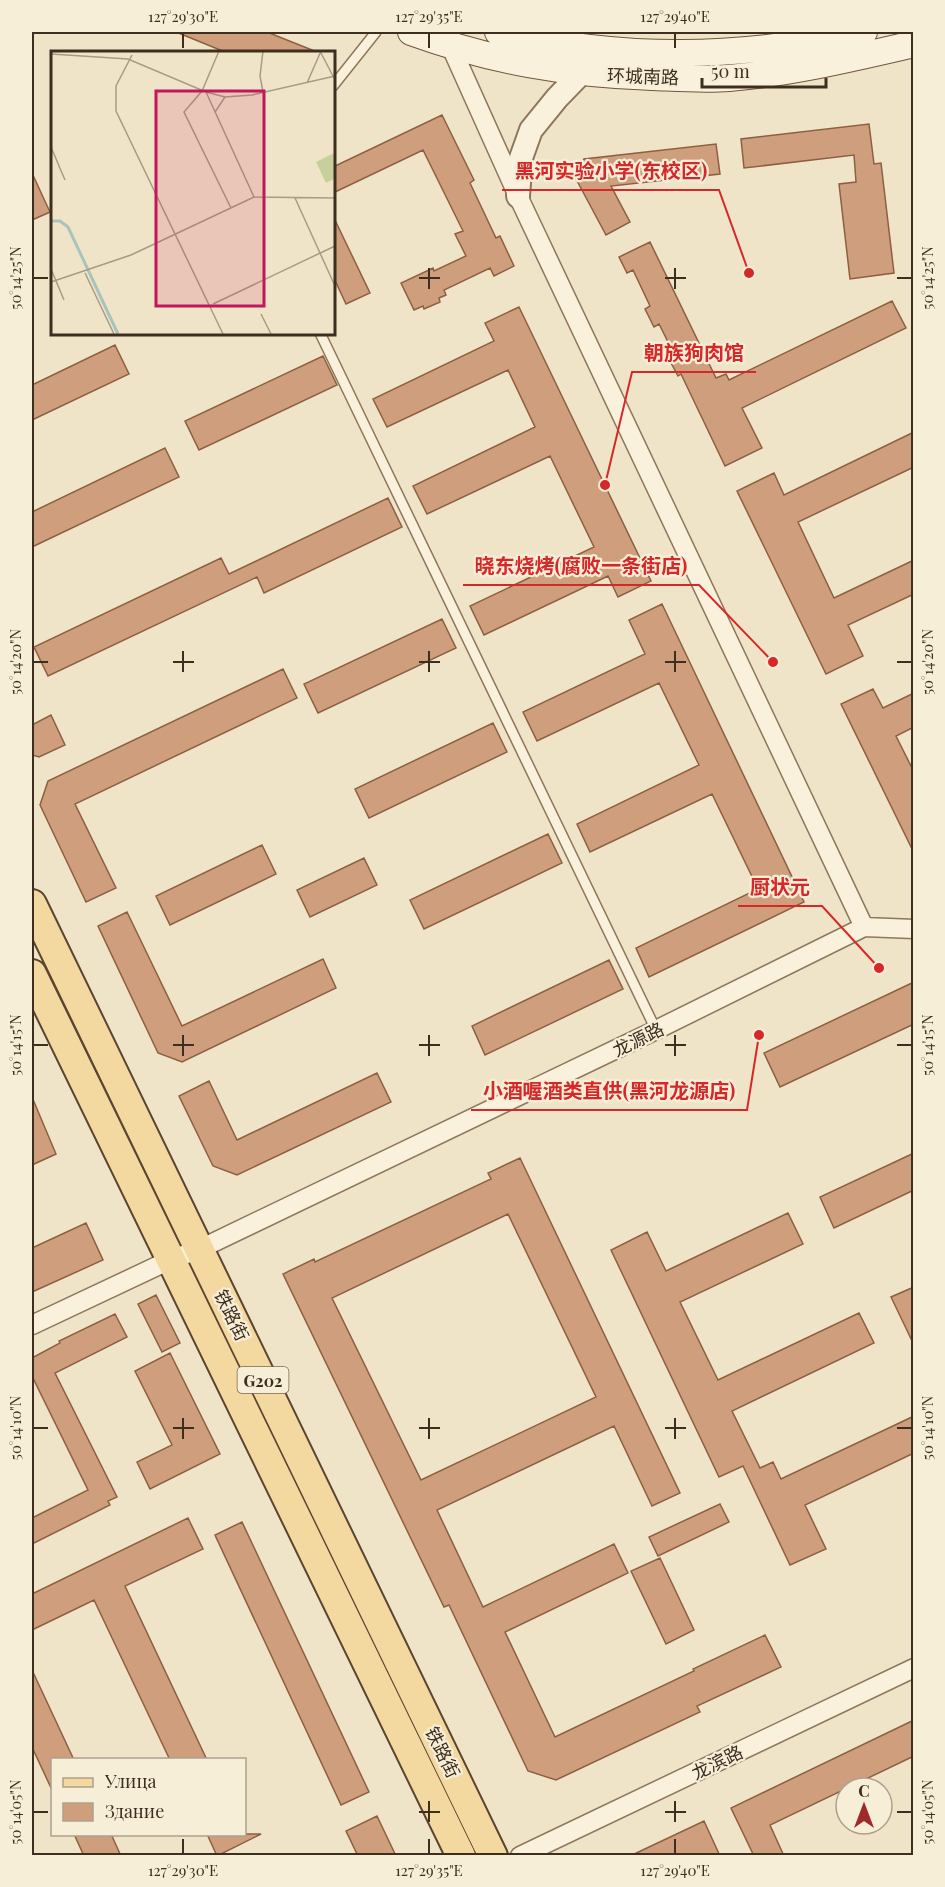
<svg xmlns="http://www.w3.org/2000/svg" width="945" height="1887" font-family="'Playfair Display','Noto Sans SC',serif">
<style>
.building{fill:#cf9f7d;stroke:#8d5f41;stroke-width:1.5;fill-rule:evenodd}
.lines{fill:none;stroke-linecap:round;stroke-linejoin:round}
.service-casing{stroke:#8d765c;stroke-width:12}
.minor-casing{stroke:#8d765c;stroke-width:21}
.tertiary-casing{stroke:#8d765c;stroke-width:26}
.secondary-casing{stroke:#6f573f;stroke-width:28}
.primary-casing{stroke:#5b4430;stroke-width:32}
.service{stroke:#faf1dc;stroke-width:9}
.minor{stroke:#faf1dc;stroke-width:18}
.tertiary{stroke:#faf1dc;stroke-width:22}
.secondary{stroke:#faf1dc;stroke-width:26}
.primary{stroke:#f3d9a0;stroke-width:28}
.ticks{fill:none;stroke:#3d2e20;stroke-width:2}
.labels{text-anchor:middle;dominant-baseline:central;stroke-width:4.5;stroke-linejoin:round;paint-order:stroke}
.shield{fill:#f7eed8;stroke:#756857;stroke-width:1.5}
.shield-label{font-size:16px;font-weight:bold;fill:#3d2e20}
.street-label{font-size:18px;fill:#3d2e20;stroke:#f7eed8}
.inset-river{fill:none;stroke:#a9c4bc;stroke-width:3}
.inset-road{fill:none;stroke:#a89b85;stroke-width:1.5}
.view{fill:#c2185b;fill-opacity:0.15;stroke:#c2185b;stroke-width:3}
.inset-edge{fill:none;stroke:#3d2e20;stroke-width:3}
.leader{fill:none;stroke:#d62828;stroke-width:2}
.callout-dot{fill:#d62828;stroke:#f7eed8;stroke-width:2}
.callout-label{font-size:20px;text-anchor:middle;font-weight:bold;fill:#d62828;stroke:#f7eed8;stroke-width:4.5;stroke-linejoin:round;paint-order:stroke}
.neatline{fill:none;stroke:#3d2e20;stroke-width:2}
.ticks-label{font-size:15px;text-anchor:middle;fill:#3d2e20}
</style>
<rect width="100%" height="100%" fill="#f0e4c8"/>
<path class="building" d="M 176,32 L 267,32 L 317,52 L 225,52 Z
M 442,115 L 474,180 L 470,183 L 496,238 L 500,236 L 514,266 L 494,276 L 490,268 L 444,290 L 446,295 L 439,298 L 440,302 L 424,309 L 423,306 L 414,310 L 401,283 L 433,268 L 434,271 L 466,256 L 455,234 L 463,231 L 423,150 L 333,193 L 333,167 Z
M 869,124 L 874,164 L 881,163 L 894,273 L 850,279 L 839,184 L 856,182 L 854,155 L 744,168 L 741,139 Z
M 716,144 L 720,174 L 611,186 L 630,222 L 606,235 L 575,177 L 584,159 Z
M 32,173 L 50,212 L 32,220 Z
M 333,216 L 370,293 L 346,304 L 333,276 Z
M 650,242 L 716,378 L 726,374 L 729,380 L 892,301 L 906,328 L 742,408 L 762,448 L 725,466 L 681,374 L 678,376 L 669,359 L 675,356 L 659,324 L 654,327 L 645,309 L 650,306 L 633,270 L 627,273 L 619,257 Z
M 519,307 L 651,581 L 618,597 L 608,576 L 484,635 L 470,606 L 594,547 L 550,456 L 427,514 L 413,486 L 535,427 L 508,370 L 387,427 L 373,399 L 494,341 L 485,323 Z
M 115,345 L 129,374 L 32,420 L 32,385 Z
M 323,356 L 337,385 L 199,450 L 185,421 Z
M 914,432 L 914,467 L 798,522 L 834,598 L 914,560 L 914,594 L 848,625 L 863,656 L 826,674 L 737,491 L 774,473 L 784,495 Z
M 165,448 L 179,477 L 32,547 L 32,512 Z
M 388,498 L 402,527 L 264,593 L 257,577 L 48,676 L 34,647 L 221,558 L 229,574 Z
M 662,604 L 804,902 L 649,977 L 636,948 L 758,889 L 712,794 L 590,852 L 577,824 L 699,765 L 659,683 L 537,741 L 523,712 L 645,654 L 629,620 Z
M 442,619 L 456,648 L 318,713 L 304,684 Z
M 283,669 L 297,698 L 75,804 L 116,888 L 86,902 L 40,805 L 48,781 Z
M 873,689 L 883,708 L 914,693 L 914,727 L 896,736 L 914,772 L 914,853 L 841,704 Z
M 51,715 L 65,745 L 39,757 L 32,755 L 32,725 Z
M 493,723 L 507,752 L 369,818 L 355,789 Z
M 548,834 L 562,863 L 424,929 L 410,900 Z
M 262,845 L 276,874 L 170,925 L 156,896 Z
M 364,858 L 377,885 L 310,917 L 297,890 Z
M 127,912 L 182,1026 L 323,959 L 336,988 L 182,1062 L 158,1053 L 98,926 Z
M 609,960 L 623,989 L 485,1055 L 472,1026 Z
M 914,982 L 914,1024 L 780,1087 L 764,1053 Z
M 377,1073 L 391,1102 L 237,1175 L 213,1166 L 179,1096 L 209,1081 L 237,1140 Z
M 32,1097 L 56,1154 L 32,1165 Z
M 914,1153 L 914,1190 L 834,1228 L 820,1197 Z
M 520,1158 L 680,1493 L 652,1506 L 614,1426 L 437,1510 L 483,1607 L 614,1544 L 628,1573 L 505,1632 L 555,1737 L 694,1671 L 693,1669 L 765,1635 L 781,1667 L 697,1706 L 700,1712 L 556,1780 L 528,1771 L 449,1605 L 444,1607 L 283,1274 L 314,1259 L 315,1262 L 491,1179 L 488,1173 ZM 508,1214 L 596,1397 L 421,1480 L 332,1298 Z
M 788,1213 L 803,1244 L 680,1302 L 718,1380 L 859,1313 L 874,1343 L 732,1411 L 760,1468 L 773,1462 L 781,1479 L 914,1416 L 914,1453 L 805,1505 L 826,1549 L 790,1565 L 743,1466 L 719,1477 L 611,1250 L 647,1232 L 666,1271 Z
M 86,1223 L 103,1260 L 32,1292 L 32,1248 Z
M 914,1287 L 914,1345 L 891,1297 Z
M 156,1295 L 180,1343 L 162,1352 L 138,1304 Z
M 115,1314 L 127,1337 L 55,1373 L 117,1497 L 108,1501 L 110,1505 L 32,1544 L 32,1518 L 88,1490 L 32,1376 L 32,1358 L 60,1343 L 59,1341 Z
M 170,1353 L 220,1454 L 150,1489 L 137,1462 L 172,1445 L 135,1371 Z
M 720,1504 L 729,1522 L 658,1556 L 649,1537 Z
M 188,1518 L 203,1549 L 125,1586 L 207,1760 L 170,1760 L 94,1600 L 32,1630 L 32,1594 Z
M 242,1522 L 369,1792 L 341,1805 L 215,1535 Z
M 660,1558 L 694,1630 L 666,1644 L 631,1571 Z
M 32,1670 L 74,1760 L 52,1760 L 52,1790 L 32,1747 Z
M 914,1720 L 914,1756 L 770,1825 L 784,1856 L 754,1856 L 731,1808 Z
M 377,1816 L 396,1856 L 358,1856 L 346,1831 Z
M 704,1821 L 720,1856 L 630,1856 Z
M 74,1834 L 111,1834 L 121,1856 L 84,1856 Z
M 207,1834 L 261,1834 L 217,1856 Z"/>
<g class="lines">
<g class="service-casing">
<path id="service" d="M 333,86 L 376,32
M 320,333 L 656,1030"/>
</g>
<g class="minor-casing">
<path id="minor" d="M 447,38 L 518,196 L 864,927
M 32,1325 L 170,1260 L 200,1249 L 656,1030 L 864,927 L 914,929
M 520,1856 L 914,1668"/>
</g>
<g class="tertiary-casing">
<path id="tertiary" d="M 518,196 L 521,158 L 531,130 L 557,98 L 591,63"/>
</g>
<g class="secondary-casing">
<path id="secondary" d="M 411,32 C 491,61 566,74 652,77 C 677,78 704,80 729,78 C 791,73 853,58 914,44
M 498,32 C 624,61 738,59 864,32"/>
</g>
<g class="primary-casing">
<path id="primary" d="M 32,904 L 493,1856
M 32,974 L 461,1856"/>
</g>
<use href="#service" class="service"/>
<use href="#minor" class="minor"/>
<use href="#tertiary" class="tertiary"/>
<use href="#secondary" class="secondary"/>
<use href="#primary" class="primary"/>
</g>
<path class="ticks" d="M 183,33 L 183,48M 429,33 L 429,48M 675,33 L 675,48M 429,268 L 429,289M 675,268 L 675,289M 33,278 L 48,278M 419,278 L 440,278M 665,278 L 686,278M 897,278 L 912,278M 183,651 L 183,672M 429,651 L 429,672M 675,651 L 675,672M 33,662 L 48,662M 173,662 L 194,662M 419,662 L 440,662M 665,662 L 686,662M 897,662 L 912,662M 183,1035 L 183,1056M 429,1035 L 429,1056M 675,1035 L 675,1056M 33,1045 L 48,1045M 173,1045 L 194,1045M 419,1045 L 440,1045M 665,1045 L 686,1045M 897,1045 L 912,1045M 183,1418 L 183,1439M 429,1418 L 429,1439M 675,1418 L 675,1439M 33,1428 L 48,1428M 173,1428 L 194,1428M 419,1428 L 440,1428M 665,1428 L 686,1428M 897,1428 L 912,1428M 429,1801 L 429,1822M 675,1801 L 675,1822M 33,1812 L 48,1812M 419,1812 L 440,1812M 665,1812 L 686,1812M 897,1812 L 912,1812M 183,1839 L 183,1854M 429,1839 L 429,1854M 675,1839 L 675,1854"/>
<g class="labels">
<rect class="shield" x="237.5" y="1367" width="51" height="26" rx="4.5"/>
<g class="shield-label">
<text x="263" y="1380">G202</text>
</g>
<g class="street-label">
<text transform="translate(643 76) rotate(2)">环城南路</text>
<text transform="translate(638 1039) rotate(-26)">龙源路</text>
<text transform="translate(232 1315) rotate(64)">铁路街</text>
<text transform="translate(443 1752) rotate(64)">铁路街</text>
<text transform="translate(717 1762) rotate(-26)">龙滨路</text>
</g>
</g>
<g transform="translate(51 51)">
<rect width="284" height="284" fill="#f0e4c8"/>
<path d="M 283,102 L 283,128 L 275,132 L 265,111 Z" fill="#c9cf9b"/>
<path class="inset-river" d="M 0,170 L 9,170 L 17,176 L 67,283"/>
<path class="inset-road" d="M 168,0 L 151,40 L 133,61 L 180,157M 270,2 L 283,27M 0,3 L 77,8 L 155,41 L 174,46 L 201,44 L 284,25M 81,4 L 65,35 L 65,60 L 172,283M 256,32 L 270,0M 155,41 L 203,146M 212,41 L 209,25 L 212,0M 164,61 L 174,46M 0,96 L 14,129M 244,147 L 284,235M 0,218 L 13,249M 34,222 L 63,283M 0,231 L 80,204 L 203,146 L 284,147M 162,253 L 284,195M 210,263 L 220,283"/>
<path class="view" d="M 105,40 L 213,40 L 213,255 L 105,255 Z"/>
<rect width="284" height="284" class="inset-edge"/>
</g>
<path class="leader" d="M749 273L719 190H502M605 485L632 372H756M773 662L699 585H463M879 968L822 906H738M759 1035L747 1110H471"/>
<g class="callout-dot">
<circle cx="749" cy="273" r="6"/>
<circle cx="605" cy="485" r="6"/>
<circle cx="773" cy="662" r="6"/>
<circle cx="879" cy="968" r="6"/>
<circle cx="759" cy="1035" r="6"/>
</g>
<g class="callout-label">
<text x="611" y="178">黑河实验小学(东校区)</text>
<text x="694" y="360">朝族狗肉馆</text>
<text x="581" y="573">晓东烧烤(腐败一条街店)</text>
<text x="780" y="894">厨状元</text>
<text x="609" y="1098">小酒喔酒类直供(黑河龙源店)</text>
</g>
<rect width="945" height="1887" fill="none" stroke="#f7eed8" stroke-width="66"/>
<rect x="51" y="1758" width="195" height="78" fill="#f7eed8" stroke="#ada18e" stroke-width="1.5"/>
<rect x="63" y="1778" width="30" height="9" fill="#f3d9a0" stroke="#ada18e" stroke-width="1.5"/>
<text x="105" y="1788" font-size="18" fill="#3d2e20">Улица</text>
<rect x="63" y="1803" width="30" height="18" fill="#cf9f7d" stroke="#ada18e" stroke-width="1.5"/>
<text x="105" y="1818" font-size="18" fill="#3d2e20">Здание</text>
<g transform="translate(864 1806)"><circle r="28" fill="#f7eed8" stroke="#ada18e" stroke-width="1.5"/>
<path d="M0-4.5L10 22L0 15L-10 22Z" fill="#9e2a2b"/>
<text y="-9" font-size="16" font-weight="bold" text-anchor="middle" fill="#3d2e20">С</text>
</g>
<path d="M702 78v9h124v-9" fill="none" stroke="#3d2e20" stroke-width="3"/>
<text x="711" y="78" font-size="18" fill="#3d2e20" stroke="#f7eed8" stroke-width="4.5" paint-order="stroke">50 m</text>
<rect x="33" y="33" width="879" height="1821" class="neatline"/>
<g class="ticks-label">
<text x="183" y="22">127°29'30"E</text>
<text x="429" y="22">127°29'35"E</text>
<text x="675" y="22">127°29'40"E</text>
<text transform="translate(16 278) rotate(-90)" y="5">50°14'25"N</text>
<text transform="translate(928 278) rotate(-90)" y="5">50°14'25"N</text>
<text transform="translate(16 662) rotate(-90)" y="5">50°14'20"N</text>
<text transform="translate(928 662) rotate(-90)" y="5">50°14'20"N</text>
<text transform="translate(16 1045) rotate(-90)" y="5">50°14'15"N</text>
<text transform="translate(928 1045) rotate(-90)" y="5">50°14'15"N</text>
<text transform="translate(16 1428) rotate(-90)" y="5">50°14'10"N</text>
<text transform="translate(928 1428) rotate(-90)" y="5">50°14'10"N</text>
<text transform="translate(16 1812) rotate(-90)" y="5">50°14'05"N</text>
<text transform="translate(928 1812) rotate(-90)" y="5">50°14'05"N</text>
<text x="183" y="1876">127°29'30"E</text>
<text x="429" y="1876">127°29'35"E</text>
<text x="675" y="1876">127°29'40"E</text>
</g>
</svg>
